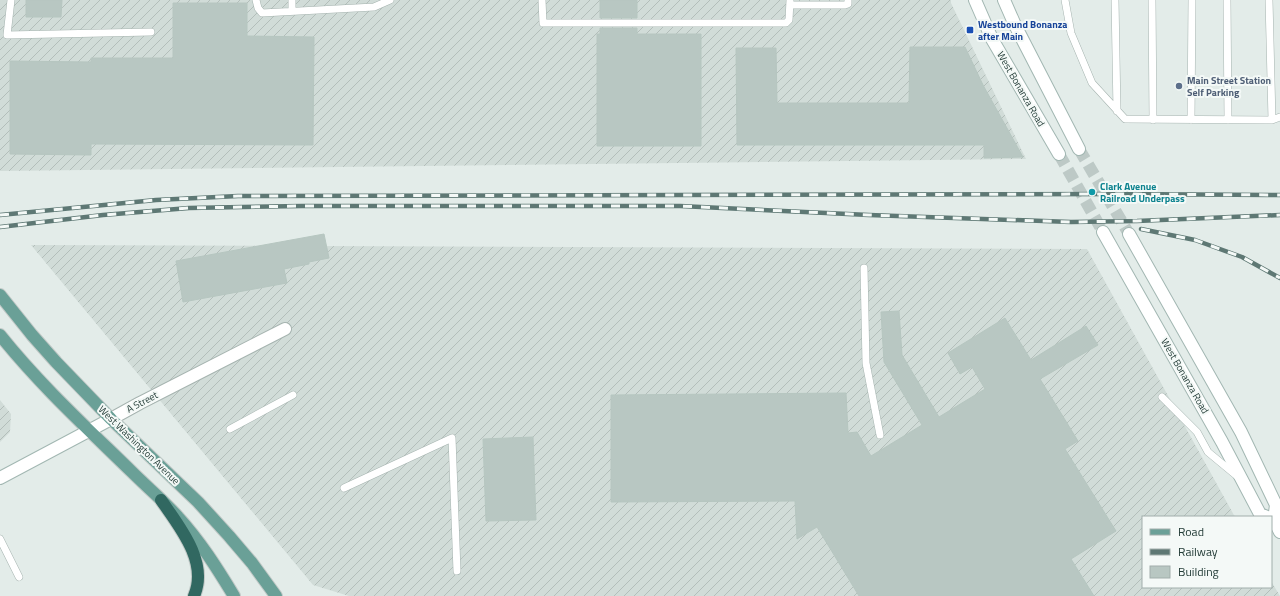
<svg xmlns="http://www.w3.org/2000/svg" width="1280" height="596" font-family="'Titillium Web',sans-serif">
<style>
.industrial{fill:url(#industrial-furrows)}
.building{fill:#b8c7c2;stroke:#b6c6c0}
.lines{fill:none;stroke-linecap:round;stroke-linejoin:round}
.secondary-tunnel{stroke:#bdc9c6;stroke-width:12;stroke-dasharray:12 6;stroke-linecap:butt}
.lane-casing{stroke:#a6b4b0;stroke-width:8}
.street-casing{stroke:#a6b4b0;stroke-width:14}
.secondary-casing{stroke:#a2b7b2;stroke-width:14}
.primary-casing{stroke:#c2c9c7;stroke-width:14}
.highway-casing{stroke:#c2c9c7;stroke-width:14}
.lane{stroke:#fff;stroke-width:7}
.street{stroke:#fff;stroke-width:12}
.secondary{stroke:#fff;stroke-width:12}
.primary{stroke:#6aa097;stroke-width:12}
.highway{stroke:#316861;stroke-width:12}
.rail-casing{stroke:#5e7874;stroke-width:4.5}
.rail{stroke:#f4f9f7;stroke-width:3;stroke-dasharray:9;stroke-linecap:butt}
.transit-dot{fill:#1a4fb4;stroke:#f4f9f7;stroke-width:1.5}
.service-dot{fill:#5c6f8a;stroke:#f4f9f7;stroke-width:1.5}
.culture-dot{fill:#0f9aa8;stroke:#f4f9f7;stroke-width:1.5}
.labels{text-anchor:middle;dominant-baseline:central;stroke-width:4;stroke-linejoin:round;paint-order:stroke}
.transit-label{font-size:10px;font-weight:bold;fill:#164399;stroke:#f4f9f7;text-anchor:start}
.service-label{font-size:10px;font-weight:bold;fill:#4e5e75;stroke:#f4f9f7;text-anchor:start}
.street-label{font-size:10px;fill:#243d38;stroke:#f4f9f7}
.culture-label{font-size:10px;font-weight:bold;fill:#0d838f;stroke:#f4f9f7;text-anchor:start}
</style>
<defs>
<pattern id="industrial-furrows" width="10" height="10" patternUnits="userSpaceOnUse"><rect width="10" height="10" fill="#d1dcd8"/><path d="M-1 1l2-2M0 10L10 0M9 11l2-2" fill="none" stroke="#b3beba"/></pattern>
</defs>
<rect width="100%" height="100%" fill="#e3ece9"/>
<path class="industrial" d="M 0,0 L 951,0 L 951,3 L 1026,159 L 0,171 Z
M 31,245 L 1087,249 L 1235,517 L 1143,517 L 1143,587 L 1271,587 L 1271,581 L 1280,596 L 349,596 L 313,585 Z
M 0,400 L 11,414 L 10,432 L 0,442 Z"/>
<path class="building" d="M 26,0 L 62,0 L 61,17 L 26,17 Z
M 600,0 L 637,0 L 637,18 L 600,18 Z
M 173,3 L 247,3 L 247,36 L 314,37 L 313,145 L 91,144 L 91,155 L 10,154 L 10,61 L 91,62 L 91,58 L 173,58 Z
M 600,28 L 637,28 L 637,34 L 701,34 L 701,146 L 597,146 L 597,34 L 600,34 Z
M 910,47 L 965,47 L 983,85 L 1023,157 L 984,158 L 984,145 L 737,145 L 736,48 L 776,48 L 777,103 L 909,103 Z
M 324,234 L 329,258 L 309,262 L 309,264 L 284,269 L 287,283 L 183,302 L 176,261 Z
M 899,311 L 902,355 L 939,417 L 985,389 L 972,367 L 960,374 L 948,353 L 1005,318 L 1031,360 L 1086,326 L 1098,345 L 1040,379 L 1078,441 L 1065,449 L 1116,531 L 1071,559 L 1094,596 L 859,596 L 817,527 L 797,539 L 795,501 L 611,502 L 611,395 L 846,393 L 848,433 L 857,432 L 871,456 L 922,425 L 884,362 L 881,312 Z
M 533,437 L 536,520 L 486,521 L 483,439 Z"/>
<g class="lines">
<path class="secondary-tunnel" d="M 1079,149 L 1129,234
M 1059,154 L 1103,232"/>
<g class="lane-casing">
<path id="lane" d="M 11,0 L 7,35 L 151,32
M 256,0 L 258,8 L 262,13 L 374,7 L 390,0
M 292,0 L 292,11
M 542,0 L 543,23 L 786,23 L 789,20 L 790,0
M 1065,0 L 1071,33 L 1092,83 L 1125,119 L 1272,120 L 1280,117
M 1115,0 L 1117,111
M 1152,0 L 1153,120
M 1227,0 L 1228,120
M 1269,0 L 1272,120
M 790,5 L 845,5 L 848,4 L 848,0
M 1191,120 L 1192,0
M 864,268 L 866,363 L 880,435
M 1162,397 L 1197,432 L 1208,452 L 1237,476
M 230,429 L 293,395
M 344,488 L 452,438 L 457,571
M 0,539 L 19,577"/>
</g>
<g class="street-casing">
<path id="street" d="M 111,419 L 140,403 L 285,329"/>
</g>
<g class="secondary-casing">
<path id="secondary" d="M 975,0 L 992,39 L 1059,154
M 1004,0 L 1015,25 L 1079,149
M 1103,232 L 1222,442 L 1260,514 L 1267,517
M 1129,234 L 1241,432 L 1276,505 L 1274,520 L 1280,532
M 0,478 L 111,419"/>
</g>
<g class="primary-casing">
<path id="primary" d="M 0,295 L 32,335 L 56,362 L 111,419 L 198,502 L 229,536 L 252,563 L 276,596
M 0,335 C 40,385 87,428 132,472 C 147,487 164,501 178,517 C 200,541 217,568 234,596"/>
</g>
<g class="highway-casing">
<path id="highway" d="M 161,500 C 179,526 209,562 194,596"/>
</g>
<use href="#lane" class="lane"/>
<use href="#street" class="street"/>
<use href="#secondary" class="secondary"/>
<use href="#primary" class="primary"/>
<use href="#highway" class="highway"/>
<g class="rail-casing">
<path id="rail" d="M 0,215 L 156,200 L 238,196 L 1121,194 L 1280,195
M 0,227 L 103,215 L 189,208 L 302,206 L 680,206 L 869,215 L 1071,222 L 1137,221 L 1280,215
M 1141,229 L 1195,240 L 1242,257 L 1280,278"/>
</g>
<use href="#rail" class="rail"/>
</g>
<rect class="transit-dot" x="966" y="26" width="8" height="8" rx="2"/>
<circle class="service-dot" cx="1179" cy="86" r="4"/>
<circle class="culture-dot" cx="1092" cy="192" r="4"/>
<g class="labels">
<g class="transit-label">
<text x="978" y="24">Westbound Bonanza<tspan x="978" dy="12">after Main</tspan></text>
</g>
<g class="service-label">
<text x="1187" y="80">Main Street Station<tspan x="1187" dy="12">Self Parking</tspan></text>
</g>
<g class="street-label">
<text transform="translate(1021 89) rotate(60)">West Bonanza Road</text>
<text transform="translate(1185 376) rotate(60)">West Bonanza Road</text>
<text transform="translate(142 402) rotate(-28)">A Street</text>
<text transform="translate(139 445) rotate(44)">West Washington Avenue</text>
</g>
<g class="culture-label">
<text x="1100" y="186">Clark Avenue<tspan x="1100" dy="12">Railroad Underpass</tspan></text>
</g>
</g>
<rect x="1142" y="516" width="130" height="72" fill="#f4f9f7" stroke="#a1aeab"/>
<rect x="1150" y="529" width="20" height="6" fill="#6aa097" stroke="#a1aeab"/>
<text x="1178" y="536" font-size="12" fill="#243d38">Road</text>
<rect x="1150" y="549" width="20" height="6" fill="#5e7874" stroke="#a1aeab"/>
<text x="1178" y="556" font-size="12" fill="#243d38">Railway</text>
<rect x="1150" y="566" width="20" height="12" fill="#b8c7c2" stroke="#a1aeab"/>
<text x="1178" y="576" font-size="12" fill="#243d38">Building</text>
</svg>
